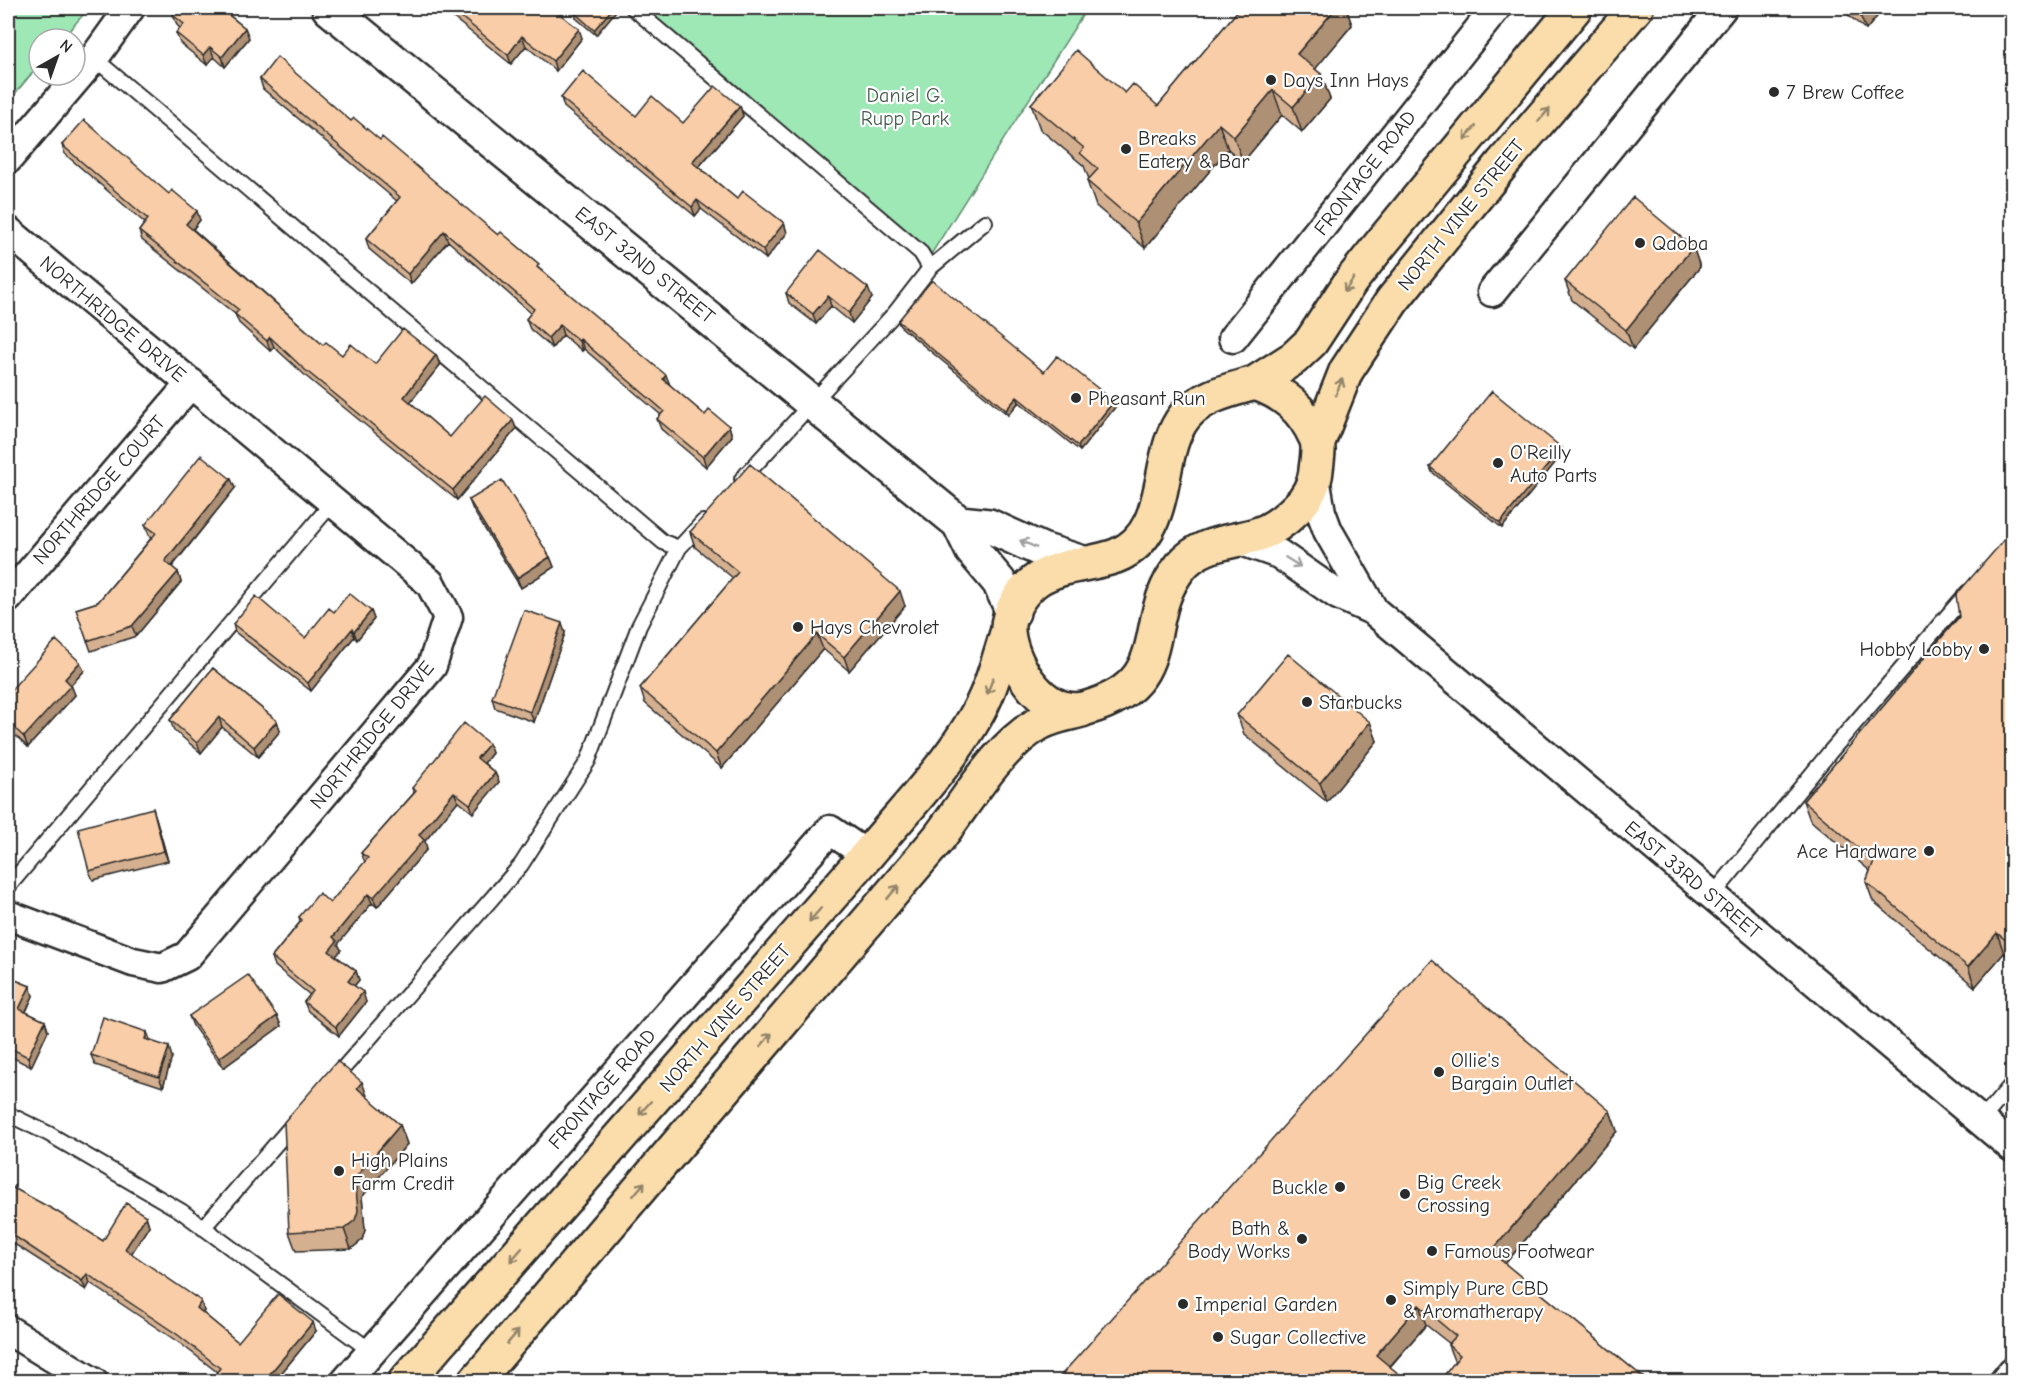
<svg xmlns="http://www.w3.org/2000/svg" width="2020" height="1389" font-family="'Comic Neue',sans-serif">
<style>
.green{fill:#9ee8b6;stroke:#648a70;stroke-width:1.5}
.lines{fill:none;stroke-linecap:round;stroke-linejoin:round}
.lane-casing{stroke:#2b2b2b;stroke-width:18}
.street-casing{stroke:#2b2b2b;stroke-width:33}
.secondary-casing{stroke:#2b2b2b;stroke-width:38}
.primary-casing{stroke:#2b2b2b;stroke-width:38}
.lane{stroke:#fff;stroke-width:14}
.street{stroke:#fff;stroke-width:28}
.secondary{stroke:#fff;stroke-width:33}
.primary{stroke:#faddab;stroke-width:33}
.wall{fill:#d5b090;stroke:#2b2b2b;stroke-width:1.5}
.shaded-wall{fill:#ae9075;stroke:#2b2b2b;stroke-width:1.5}
.building{fill:#f8cda7;stroke:#2b2b2b;stroke-width:1.5}
.oneway{stroke:#92846b}
.oneway2{stroke:#a0a0a0}
.poi-dot{fill:#2b2b2b;stroke:#fff;stroke-width:2}
.labels{text-anchor:middle;dominant-baseline:central;stroke-width:4.5;stroke-linejoin:round;paint-order:stroke}
.poi-label{font-size:20px;fill:#2b2b2b;stroke:#fff;text-anchor:start}
.park-label{font-size:20px;fill:#485a4e;stroke:#fff}
.street-label{font-size:20px;fill:#2b2b2b;stroke:#fff}
</style>
<rect width="100%" height="100%" fill="#fff"/>
<filter id="ink" filterUnits="userSpaceOnUse"><feTurbulence type="fractalNoise" baseFrequency=".0167" numOctaves="2"/><feDisplacementMap in="SourceGraphic" scale="12" xChannelSelector="R" yChannelSelector="G"/><feConvolveMatrix kernelMatrix="1 2 1 2 8 2 1 2 1" color-interpolation-filters="sRGB"/></filter>
<g filter="url(#ink)">
<path class="green" d="M 8,8 L 89,8 L 62,39 L 39,39 L 39,65 L 8,102 Z
M 631,8 L 1087,8 L 930,256 Z"/>
<g class="lines">
<g class="lane-casing">
<path id="lane" d="M 633,8 L 921,253 L 930,268 L 895,313 L 742,479
M 94,58 L 663,542 L 679,548
M 930,268 L 985,222
M 8,887 L 333,502
M 1712,896 L 1830,752 L 1968,592
M 333,1080 L 521,865 L 588,761 L 639,626 L 679,548 L 703,522
M 8,1114 L 49,1134 L 181,1211 L 371,1351
M 1981,1121 L 2012,1084
M 203,1228 L 296,1121"/>
</g>
<g class="street-casing">
<path id="street" d="M 8,159 L 94,58 L 130,8
M 8,231 L 430,583 L 448,617 L 432,666 L 187,956 L 162,968 L 133,962 L 8,915
M 1492,292 L 1722,8
M 1233,338 L 1496,8
M 1315,478 L 1321,512 L 1328,531 L 1374,611
M 1239,540 L 1279,554 L 1338,595 L 1374,611 L 2012,1147
M 8,598 L 191,383
M 8,1330 L 93,1382
M 345,1382 L 830,830 L 867,855
M 2004,1382 L 2012,1372"/>
</g>
<g class="secondary-casing">
<path id="secondary" d="M 329,8 L 959,523 L 972,550 L 999,582 L 1013,612
M 959,523 L 989,526 L 1042,550 L 1083,563"/>
</g>
<g class="primary-casing">
<path id="primary" d="M 1255,383 C 1284,393 1303,409 1316,438 C 1320,447 1317,460 1316,470 C 1315,484 1307,499 1296,509 C 1285,520 1274,529 1259,534 C 1231,543 1201,542 1181,566 C 1137,620 1178,682 1087,708 C 1046,720 1012,668 1008,632 C 1006,613 1023,589 1038,579 C 1062,564 1091,565 1116,556 C 1174,533 1153,455 1185,416 C 1201,396 1231,390 1255,383 Z
M 1255,383 L 1294,358 L 1311,342 L 1351,281 L 1383,241 L 1575,8
M 1318,442 L 1346,371 L 1392,301 L 1503,163 L 1636,8
M 405,1382 L 867,855 C 906,808 962,751 986,696 C 995,675 1001,652 1008,630
M 475,1382 L 938,839 C 968,800 996,749 1038,724 C 1052,716 1067,714 1082,710"/>
</g>
<use href="#lane" class="lane"/>
<use href="#street" class="street"/>
<use href="#secondary" class="secondary"/>
<use href="#primary" class="primary"/>
</g>
<path class="wall" d="M 180,8 L 226,8 L 228,14 L 245,28 L 249,38 L 225,67 L 214,57 L 207,65 L 180,43 L 176,33 L 180,28 L 177,25 L 173,15 Z
M 441,8 L 552,8 L 582,38 L 556,71 L 526,46 L 511,64 Z
M 1240,8 L 1346,8 L 1352,25 L 1315,69 L 1321,74 L 1330,99 L 1302,132 L 1282,115 L 1243,162 L 1228,149 L 1145,248 L 1096,206 L 1087,181 L 1089,179 L 1084,166 L 1040,129 L 1031,104 L 1125,93 L 1158,106 Z
M 1840,8 L 1884,8 L 1866,30 Z
M 615,12 L 596,35 L 576,18 L 575,13 Z
M 260,79 L 351,121 L 380,140 L 541,270 L 670,385 L 705,415 L 729,426 L 732,436 L 706,467 L 661,429 L 657,419 L 661,415 L 584,349 L 582,351 L 563,335 L 552,348 L 530,329 L 526,319 L 531,313 L 448,241 L 411,284 L 369,249 L 366,239 L 397,201 L 263,89 Z
M 561,98 L 636,116 L 683,123 L 740,106 L 743,116 L 699,167 L 737,199 L 784,223 L 787,233 L 766,259 L 701,209 L 695,216 L 564,107 Z
M 62,145 L 169,194 L 200,220 L 193,229 L 323,345 L 342,355 L 375,364 L 436,355 L 440,365 L 410,402 L 450,437 L 513,420 L 516,429 L 457,500 L 308,378 L 274,347 L 270,351 L 239,323 L 235,314 L 142,240 L 139,231 L 145,223 L 65,154 Z
M 1693,247 L 1700,267 L 1633,349 L 1572,300 L 1565,281 Z
M 786,293 L 872,298 L 852,323 L 831,306 L 816,324 L 789,303 Z
M 898,321 L 1044,372 L 1116,406 L 1080,451 L 1019,402 L 1008,415 L 900,326 Z
M 1563,453 L 1502,528 L 1432,472 L 1430,467 Z
M 235,488 L 172,567 L 178,572 L 181,582 L 136,636 L 91,651 L 76,609 L 98,602 L 152,537 L 149,535 L 145,525 Z
M 469,500 L 550,557 L 554,567 L 521,588 L 473,510 Z
M 690,532 L 905,606 L 849,671 L 823,649 L 722,768 L 645,703 L 640,688 L 733,578 L 695,547 Z
M 2013,537 L 2013,960 L 2004,953 L 1975,987 L 1873,901 L 1866,882 L 1870,871 L 1810,820 L 1803,801 L 1959,617 Z
M 371,611 L 374,619 L 357,640 L 354,637 L 311,691 L 235,632 L 233,624 L 305,638 L 334,612 Z
M 565,633 L 534,722 L 495,708 L 492,698 Z
M 213,668 L 277,721 L 280,731 L 258,757 L 222,727 L 201,753 L 174,730 L 170,720 Z
M 84,671 L 71,685 L 75,695 L 28,747 L 8,729 L 8,693 Z
M 1237,715 L 1370,722 L 1377,741 L 1327,802 L 1244,734 Z
M 489,744 L 492,753 L 484,763 L 495,773 L 499,782 L 473,813 L 458,801 L 425,841 L 427,849 L 377,907 L 372,903 L 338,944 L 341,950 L 336,956 L 356,971 L 359,980 L 354,986 L 366,1002 L 339,1036 L 308,1011 L 304,1002 L 310,995 L 275,966 L 272,957 L 300,922 L 299,917 L 330,903 L 365,862 L 361,853 L 414,793 L 412,788 Z
M 156,818 L 168,861 L 93,880 L 89,871 Z
M 8,977 L 30,986 L 33,996 L 26,1012 L 45,1021 L 48,1031 L 31,1067 L 8,1055 Z
M 189,1016 L 277,1016 L 281,1026 L 223,1068 L 193,1026 Z
M 151,1041 L 172,1057 L 163,1087 L 95,1065 L 91,1055 Z
M 367,1097 L 400,1125 L 407,1144 L 362,1197 L 365,1230 L 362,1240 L 351,1249 L 296,1251 L 289,1232 Z
M 1610,1111 L 1617,1131 L 1505,1264 L 1644,1378 L 1646,1382 L 1439,1382 L 1455,1363 L 1448,1345 L 1450,1344 L 1426,1325 L 1390,1367 L 1400,1375 L 1402,1382 L 1055,1382 Z
M 8,1185 L 103,1241 L 146,1216 L 149,1226 L 131,1254 L 204,1311 L 203,1313 L 238,1342 L 316,1331 L 274,1382 L 220,1382 L 217,1372 L 181,1344 L 90,1283 L 86,1290 L 8,1240 Z"/>
<path class="shaded-wall" d="M 222,8 L 226,8 L 228,14 L 221,9 Z
M 613,8 L 615,12 L 596,35 L 594,30 Z
M 1336,8 L 1346,8 L 1352,25 L 1307,79 L 1297,54 Z
M 1866,8 L 1884,8 L 1866,30 L 1860,15 Z
M 245,28 L 249,38 L 225,67 L 222,57 Z
M 579,29 L 582,38 L 556,71 L 553,61 Z
M 522,36 L 526,46 L 511,64 L 508,55 Z
M 210,47 L 214,57 L 207,65 L 203,55 Z
M 1321,74 L 1330,99 L 1302,132 L 1293,107 Z
M 1273,90 L 1282,115 L 1243,162 L 1234,137 Z
M 740,106 L 743,116 L 695,171 L 692,162 Z
M 1219,124 L 1228,149 L 1145,248 L 1136,223 Z
M 697,200 L 701,209 L 695,216 L 692,207 Z
M 197,211 L 200,220 L 190,233 L 186,224 Z
M 784,223 L 787,233 L 766,259 L 763,250 Z
M 444,231 L 448,241 L 411,284 L 408,274 Z
M 1693,247 L 1700,267 L 1633,349 L 1626,330 Z
M 868,288 L 872,298 L 852,323 L 849,313 Z
M 828,296 L 831,306 L 816,324 L 813,314 Z
M 560,325 L 563,335 L 552,348 L 548,338 Z
M 270,337 L 274,347 L 270,351 L 267,341 Z
M 580,339 L 584,349 L 582,351 L 579,341 Z
M 436,355 L 440,365 L 407,406 L 404,397 Z
M 666,375 L 670,385 L 663,379 Z
M 1017,397 L 1019,402 L 1008,415 L 1006,410 Z
M 1114,401 L 1116,406 L 1080,451 L 1078,446 Z
M 513,420 L 516,429 L 457,500 L 453,490 Z
M 729,426 L 732,436 L 706,467 L 703,457 Z
M 1562,448 L 1563,453 L 1502,528 L 1500,523 Z
M 231,479 L 235,488 L 168,571 L 165,561 Z
M 550,557 L 554,567 L 521,588 L 517,578 Z
M 178,572 L 181,582 L 136,636 L 132,626 Z
M 900,591 L 905,606 L 849,671 L 844,657 Z
M 371,611 L 374,619 L 357,640 L 354,632 Z
M 562,623 L 565,633 L 534,722 L 530,712 Z
M 352,629 L 354,637 L 311,691 L 308,683 Z
M 817,634 L 823,649 L 722,768 L 716,753 Z
M 80,662 L 84,671 L 71,685 L 75,695 L 28,747 L 24,737 L 65,679 Z
M 219,717 L 222,727 L 201,753 L 197,743 Z
M 277,721 L 280,731 L 258,757 L 254,747 Z
M 1370,722 L 1377,741 L 1327,802 L 1320,783 Z
M 489,744 L 492,753 L 481,767 L 477,758 Z
M 495,773 L 499,782 L 473,813 L 470,804 Z
M 454,792 L 458,801 L 425,841 L 427,849 L 377,907 L 373,898 L 419,835 Z
M 153,808 L 156,818 L 168,861 L 164,851 Z
M 368,894 L 372,903 L 338,944 L 341,950 L 333,960 L 329,951 L 333,937 Z
M 1997,933 L 2004,953 L 1975,987 L 1968,967 Z
M 356,971 L 359,980 L 351,990 L 348,981 Z
M 30,986 L 33,996 L 22,1019 L 19,1009 Z
M 363,992 L 366,1002 L 339,1036 L 336,1027 Z
M 277,1016 L 281,1026 L 223,1068 L 219,1058 Z
M 45,1021 L 48,1031 L 31,1067 L 28,1057 Z
M 147,1032 L 151,1042 L 145,1039 Z
M 169,1047 L 172,1057 L 163,1087 L 159,1077 Z
M 362,1082 L 369,1101 L 357,1088 Z
M 1610,1111 L 1617,1131 L 1498,1272 L 1491,1252 Z
M 400,1125 L 407,1144 L 362,1197 L 365,1230 L 362,1240 L 351,1249 L 344,1229 L 355,1178 Z
M 146,1216 L 149,1226 L 128,1259 L 125,1249 Z
M 87,1274 L 90,1283 L 86,1290 L 82,1281 Z
M 201,1301 L 204,1311 L 200,1317 L 197,1308 Z
M 1419,1305 L 1426,1325 L 1383,1374 L 1376,1355 Z
M 313,1322 L 316,1331 L 274,1382 L 263,1382 Z
M 1400,1375 L 1402,1382 L 1394,1382 Z"/>
<path class="building" d="M 180,8 L 222,8 L 221,9 L 245,28 L 222,57 L 210,47 L 203,55 L 176,33 L 184,24 L 173,15 Z
M 450,8 L 552,8 L 579,29 L 553,61 L 522,36 L 508,55 Z
M 580,8 L 613,8 L 594,30 L 575,13 Z
M 1240,8 L 1336,8 L 1297,54 L 1321,74 L 1293,107 L 1273,90 L 1234,137 L 1219,124 L 1136,223 L 1087,181 L 1098,169 L 1080,153 L 1084,148 L 1031,104 L 1076,50 L 1125,93 L 1133,84 L 1158,106 Z
M 1852,8 L 1866,8 L 1860,15 Z
M 277,57 L 351,121 L 354,118 L 380,140 L 382,137 L 498,235 L 501,232 L 539,264 L 537,267 L 666,375 L 663,379 L 705,415 L 709,410 L 729,426 L 703,457 L 657,419 L 664,411 L 580,339 L 579,341 L 560,325 L 548,338 L 526,319 L 534,309 L 444,231 L 408,274 L 366,239 L 400,197 L 260,79 Z
M 583,71 L 636,116 L 652,96 L 683,123 L 715,86 L 740,106 L 692,162 L 737,199 L 743,191 L 784,223 L 763,250 L 697,200 L 692,207 L 561,98 Z
M 84,120 L 169,194 L 172,190 L 197,211 L 186,224 L 323,345 L 326,342 L 342,355 L 351,344 L 375,364 L 403,329 L 436,355 L 404,397 L 450,437 L 485,396 L 513,420 L 453,490 L 304,369 L 270,337 L 267,341 L 235,314 L 239,310 L 139,231 L 148,219 L 62,145 Z
M 1633,197 L 1693,247 L 1626,330 L 1565,281 Z
M 820,250 L 868,288 L 849,313 L 828,296 L 813,314 L 786,293 Z
M 932,280 L 1044,372 L 1057,356 L 1114,401 L 1078,446 L 1017,397 L 1006,410 L 898,321 Z
M 1492,391 L 1562,448 L 1500,523 L 1430,467 Z
M 201,455 L 231,479 L 165,561 L 178,572 L 132,626 L 87,641 L 76,609 L 98,602 L 156,533 L 145,525 Z
M 750,464 L 900,591 L 844,657 L 817,634 L 716,753 L 640,688 L 738,572 L 690,532 Z
M 502,480 L 550,557 L 517,578 L 469,500 Z
M 2013,537 L 2013,946 L 1997,933 L 1968,967 L 1866,882 L 1874,861 L 1803,801 L 1959,617 L 1956,595 L 2004,540 Z
M 349,593 L 371,611 L 354,632 L 352,629 L 308,683 L 233,624 L 256,596 L 305,638 L 329,608 L 334,612 Z
M 524,610 L 562,623 L 530,712 L 492,698 Z
M 56,640 L 80,662 L 65,679 L 71,685 L 24,737 L 8,722 L 8,693 Z
M 1288,654 L 1370,722 L 1320,783 L 1237,715 Z
M 213,668 L 277,721 L 254,747 L 219,717 L 197,743 L 170,720 Z
M 464,723 L 489,744 L 477,758 L 495,773 L 470,804 L 454,792 L 419,835 L 424,840 L 373,898 L 368,894 L 333,937 L 337,941 L 329,951 L 356,971 L 348,981 L 363,992 L 336,1027 L 304,1002 L 313,991 L 272,957 L 302,920 L 299,917 L 319,893 L 330,903 L 368,858 L 361,853 L 416,791 L 412,788 Z
M 153,808 L 164,851 L 89,871 L 78,828 Z
M 1432,960 L 1610,1111 L 1491,1252 L 1644,1378 L 1641,1382 L 1439,1382 L 1460,1355 L 1448,1345 L 1456,1336 L 1419,1305 L 1376,1355 L 1400,1375 L 1394,1382 L 1055,1382 Z
M 248,975 L 277,1016 L 219,1058 L 189,1016 Z
M 8,977 L 30,986 L 19,1009 L 45,1021 L 28,1057 L 8,1047 Z
M 103,1017 L 147,1032 L 145,1039 L 169,1047 L 159,1077 L 91,1055 Z
M 337,1061 L 362,1082 L 357,1088 L 400,1125 L 355,1178 L 358,1211 L 355,1220 L 344,1229 L 289,1232 L 284,1122 Z
M 8,1185 L 56,1211 L 103,1241 L 126,1203 L 146,1216 L 125,1249 L 201,1301 L 197,1308 L 238,1342 L 278,1294 L 313,1322 L 263,1382 L 227,1382 L 216,1373 L 220,1368 L 178,1335 L 87,1274 L 82,1281 L 8,1232 Z"/>
<defs><path id="oneway-shaft" d="M-6 0H5M1.5-3L5.5 0L1.5 3" fill="none" stroke-width="1.6" stroke-linecap="round" stroke-linejoin="round" transform="scale(1.5)"/></defs>
<g class="oneway">
<use href="#oneway-shaft" transform="translate(1544 115) rotate(-49)"/>
<use href="#oneway-shaft" transform="translate(1470 133) rotate(130)"/>
<use href="#oneway-shaft" transform="translate(1349 285) rotate(124)"/>
<use href="#oneway-shaft" transform="translate(1339 387) rotate(-67)"/>
<use href="#oneway-shaft" transform="translate(990 686) rotate(111)"/>
<use href="#oneway-shaft" transform="translate(893 892) rotate(-50)"/>
<use href="#oneway-shaft" transform="translate(815 915) rotate(131)"/>
<use href="#oneway-shaft" transform="translate(766 1040) rotate(-50)"/>
<use href="#oneway-shaft" transform="translate(645 1108) rotate(131)"/>
<use href="#oneway-shaft" transform="translate(639 1189) rotate(-50)"/>
<use href="#oneway-shaft" transform="translate(516 1255) rotate(131)"/>
<use href="#oneway-shaft" transform="translate(513 1337) rotate(-50)"/>
</g>
<g class="oneway2">
<use href="#oneway-shaft" transform="translate(1028 544) rotate(-156)"/>
<use href="#oneway-shaft" transform="translate(1293 562) rotate(32)"/>
</g>
</g>
<g class="poi-dot">
<circle cx="1271" cy="80" r="6"/>
<circle cx="1774" cy="92" r="6"/>
<circle cx="1126" cy="149" r="6"/>
<circle cx="1640" cy="243" r="6"/>
<circle cx="1076" cy="398" r="6"/>
<circle cx="1498" cy="463" r="6"/>
<circle cx="798" cy="627" r="6"/>
<circle cx="1984" cy="649" r="6"/>
<circle cx="1307" cy="702" r="6"/>
<circle cx="1929" cy="851" r="6"/>
<circle cx="1439" cy="1072" r="6"/>
<circle cx="339" cy="1171" r="6"/>
<circle cx="1340" cy="1187" r="6"/>
<circle cx="1405" cy="1194" r="6"/>
<circle cx="1302" cy="1239" r="6"/>
<circle cx="1432" cy="1251" r="6"/>
<circle cx="1391" cy="1300" r="6"/>
<circle cx="1183" cy="1304" r="6"/>
<circle cx="1218" cy="1337" r="6"/>
</g>
<g class="labels">
<g class="poi-label">
<text x="1283" y="80">Days Inn Hays</text>
<text x="1786" y="92">7 Brew Coffee</text>
<text x="1138" y="138">Breaks<tspan x="1138" dy="23">Eatery &amp; Bar</tspan></text>
<text x="1652" y="243">Qdoba</text>
<text x="1088" y="398">Pheasant Run</text>
<text x="1510" y="452">O'Reilly<tspan x="1510" dy="23">Auto Parts</tspan></text>
<text x="810" y="627">Hays Chevrolet</text>
<text x="1972" y="649" text-anchor="end">Hobby Lobby</text>
<text x="1319" y="702">Starbucks</text>
<text x="1917" y="851" text-anchor="end">Ace Hardware</text>
<text x="1451" y="1060">Ollie's<tspan x="1451" dy="23">Bargain Outlet</tspan></text>
<text x="351" y="1160">High Plains<tspan x="351" dy="23">Farm Credit</tspan></text>
<text x="1417" y="1182">Big Creek<tspan x="1417" dy="23">Crossing</tspan></text>
<text x="1328" y="1187" text-anchor="end">Buckle</text>
<text x="1290" y="1228" text-anchor="end">Bath &amp;<tspan x="1290" dy="23">Body Works</tspan></text>
<text x="1444" y="1251">Famous Footwear</text>
<text x="1403" y="1288">Simply Pure CBD<tspan x="1403" dy="23">&amp; Aromatherapy</tspan></text>
<text x="1195" y="1304">Imperial Garden</text>
<text x="1230" y="1337">Sugar Collective</text>
</g>
<g class="park-label">
<text x="905" y="95">Daniel G.<tspan x="905" dy="23">Rupp Park</tspan></text>
</g>
<g class="street-label">
<text transform="translate(1365 173) rotate(-52)">FRONTAGE ROAD</text>
<text transform="translate(1461 215) rotate(-51)">NORTH VINE STREET</text>
<text transform="translate(645 265) rotate(39)">EAST 32ND STREET</text>
<text transform="translate(113 319) rotate(40)">NORTHRIDGE DRIVE</text>
<text transform="translate(99 490) rotate(-49)">NORTHRIDGE COURT</text>
<text transform="translate(372 735) rotate(-51)">NORTHRIDGE DRIVE</text>
<text transform="translate(1693 880) rotate(40)">EAST 33RD STREET</text>
<text transform="translate(725 1018) rotate(-49)">NORTH VINE STREET</text>
<text transform="translate(602 1089) rotate(-49)">FRONTAGE ROAD</text>
</g>
</g>
<rect width="2020" height="1389" fill="none" stroke="#fff" stroke-width="30"/>
<rect x="15" y="15" width="1990" height="1359" fill="none" stroke="#2b2b2b" stroke-width="2" filter="url(#ink)"/>
<g transform="translate(57 57) rotate(40)"><circle r="28" fill="#ffffff" stroke="#aaaaaa" stroke-width="1.5"/>
<path d="M0-4.5L10 22L0 15L-10 22Z" fill="#2b2b2b"/>
<text y="-9" font-size="16" font-weight="bold" text-anchor="middle" fill="#2b2b2b">N</text>
</g>
</svg>
